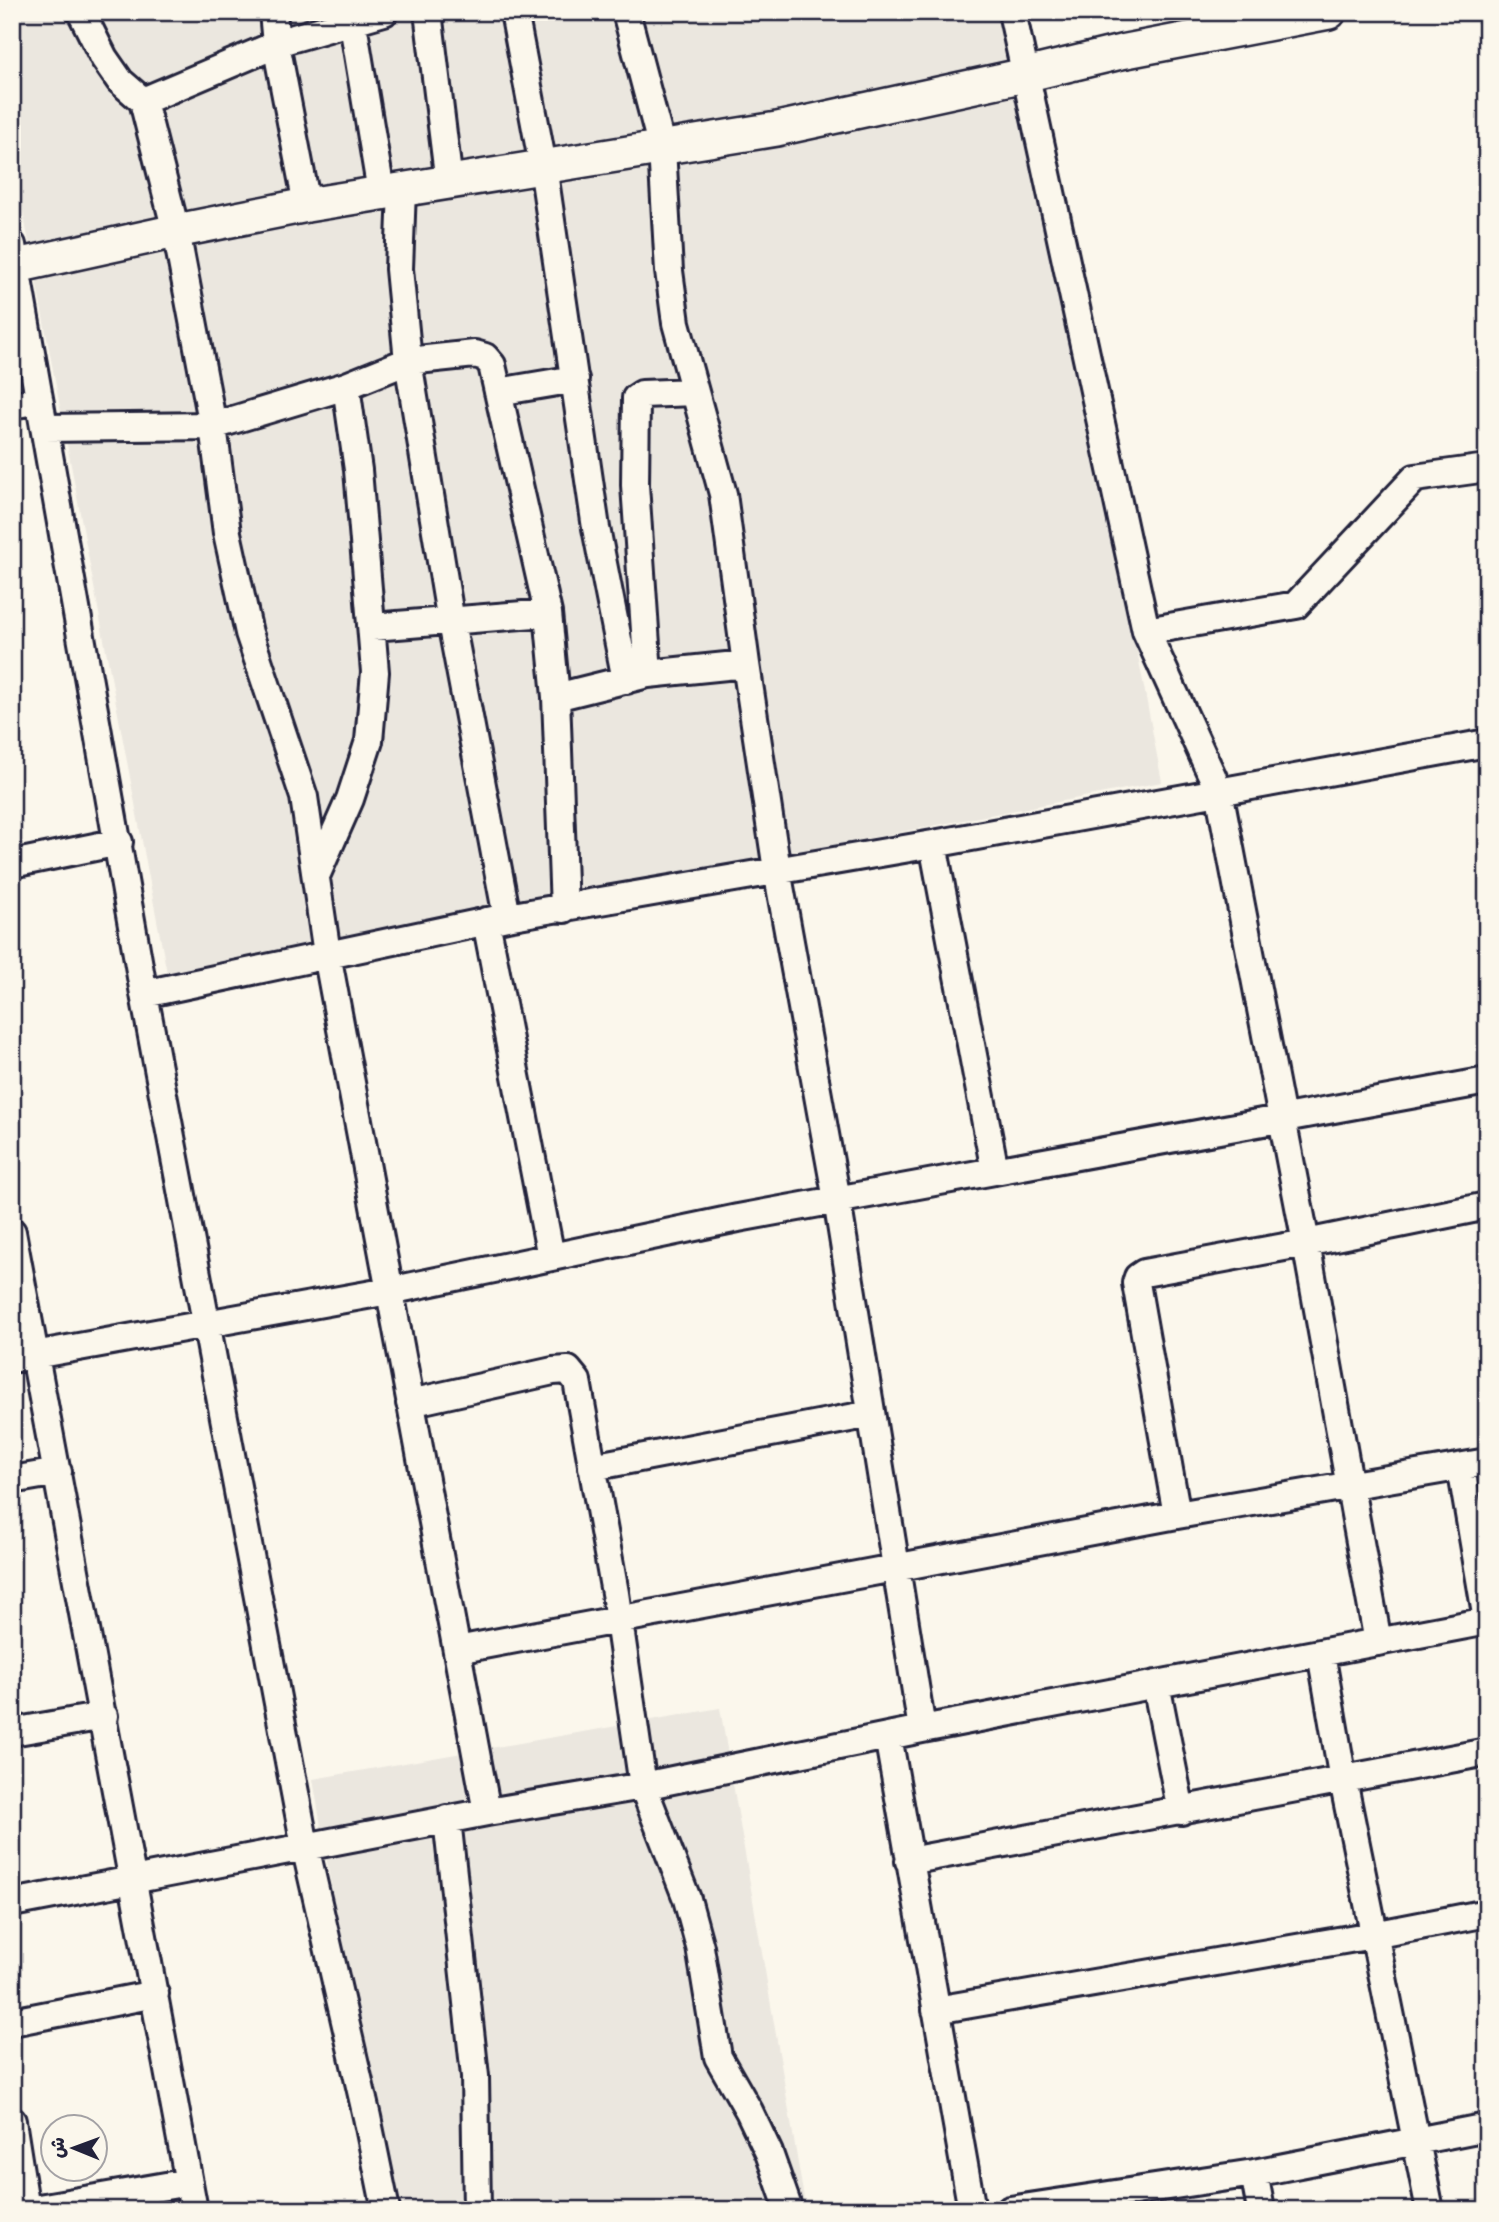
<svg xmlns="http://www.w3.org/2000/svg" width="1499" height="2222" font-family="Caveat,'Playpen Sans Arabic',sans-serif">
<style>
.built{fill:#ebe7df}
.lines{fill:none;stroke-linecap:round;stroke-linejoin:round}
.minor-casing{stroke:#22223b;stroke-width:32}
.major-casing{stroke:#22223b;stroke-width:38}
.minor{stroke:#fbf7ec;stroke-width:26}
.major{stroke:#fbf7ec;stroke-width:33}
</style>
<rect width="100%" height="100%" fill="#fbf7ec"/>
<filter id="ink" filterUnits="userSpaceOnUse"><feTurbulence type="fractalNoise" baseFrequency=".0143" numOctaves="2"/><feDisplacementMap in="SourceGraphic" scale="14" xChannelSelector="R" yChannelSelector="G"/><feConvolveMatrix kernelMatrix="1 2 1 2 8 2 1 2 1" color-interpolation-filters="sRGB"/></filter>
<g filter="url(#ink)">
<path class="built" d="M 12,12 L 1016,12 L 1162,782 L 167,973 L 12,153 Z
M 720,1708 L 806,2210 L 386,2210 L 313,1779 Z"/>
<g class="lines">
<g class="minor-casing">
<path id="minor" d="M 81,12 L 104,58 L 120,81 L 143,101 L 176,231 L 213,426 L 227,533 L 249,633 L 304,797 L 327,954 L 487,1812
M 273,12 L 276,44 L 307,205
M 351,12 L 381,192
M 428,12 L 449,183
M 514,12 L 543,166 L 596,528 L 626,680
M 626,12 L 662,148 L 669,271 L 676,323 L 723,494 L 746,664 L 777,870 L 837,1200 L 922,1729
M 1012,12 L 1146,631 L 1219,791 L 1306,1243 L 1378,1642
M 143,101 L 287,40 L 384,12
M 402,189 L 399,269 L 408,361 L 451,622 L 507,917
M 12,245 L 144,994 L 305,1846 L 367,2117 L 386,2210
M 498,392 L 575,379
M 12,405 L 39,400
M 45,428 L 213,426 L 346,386 L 408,361 L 475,354 L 485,357 L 492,365 L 548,613 L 556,697 L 564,909
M 372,627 L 548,613
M 1146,631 L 1296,605 L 1415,478 L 1487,468
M 648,674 L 635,485 L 636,398 L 642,394 L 695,392
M 556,697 L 648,674 L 746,664
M 933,844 L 995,1171
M 12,864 L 119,842
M 316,876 L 350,799 L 369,741 L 375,672 L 358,470 L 346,386
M 486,921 L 551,1257
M 144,994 L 507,917 L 933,844 L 1487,743
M 12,1232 L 194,2210
M 12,1359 L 389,1291 L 738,1218 L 1487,1081
M 410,1403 L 553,1371 L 568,1370 L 577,1381 L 615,1593 L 643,1786 L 687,1899 L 700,1947 L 718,2057 L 749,2111 L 769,2153 L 789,2210
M 592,1467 L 871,1414
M 1461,1467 L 1487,1620
M 12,1480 L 58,1472
M 1177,1515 L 1136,1283 L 1138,1277 L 1144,1273 L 1306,1243 L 1487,1206
M 457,1650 L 1177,1515 L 1487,1462
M 1321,1653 L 1343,1780 L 1430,2210
M 1156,1684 L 1181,1811
M 12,1732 L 104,1716
M 888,1736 L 972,2210
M 447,1819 L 475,2076 L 477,2210
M 909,1861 L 1487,1752
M 12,1903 L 487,1812 L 643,1786 L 922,1729 L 1487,1621
M 936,2010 L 1373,1935 L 1487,1913
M 12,2022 L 155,1994
M 12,2121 L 26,2210
M 1254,2173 L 1261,2210
M 27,2210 L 189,2182
M 1010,2210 L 1254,2173 L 1487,2127"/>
</g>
<g class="major-casing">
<path id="major" d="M 12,267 L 176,231 L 307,205 L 777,129 L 1025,75 L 1121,52 L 1329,12"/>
</g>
<use href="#minor" class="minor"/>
<use href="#major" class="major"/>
</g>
</g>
<rect width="1499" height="2222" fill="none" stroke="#fbf7ec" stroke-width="42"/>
<rect x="21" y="21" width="1457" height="2180" fill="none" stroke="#22223b" stroke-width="2.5" filter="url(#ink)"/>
<g transform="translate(74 2148) rotate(271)"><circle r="33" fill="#fbf7ec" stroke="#a4a2a5" stroke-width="2"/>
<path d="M0-5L12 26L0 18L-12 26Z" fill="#22223b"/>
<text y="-10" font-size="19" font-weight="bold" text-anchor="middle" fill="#22223b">ش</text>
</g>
</svg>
